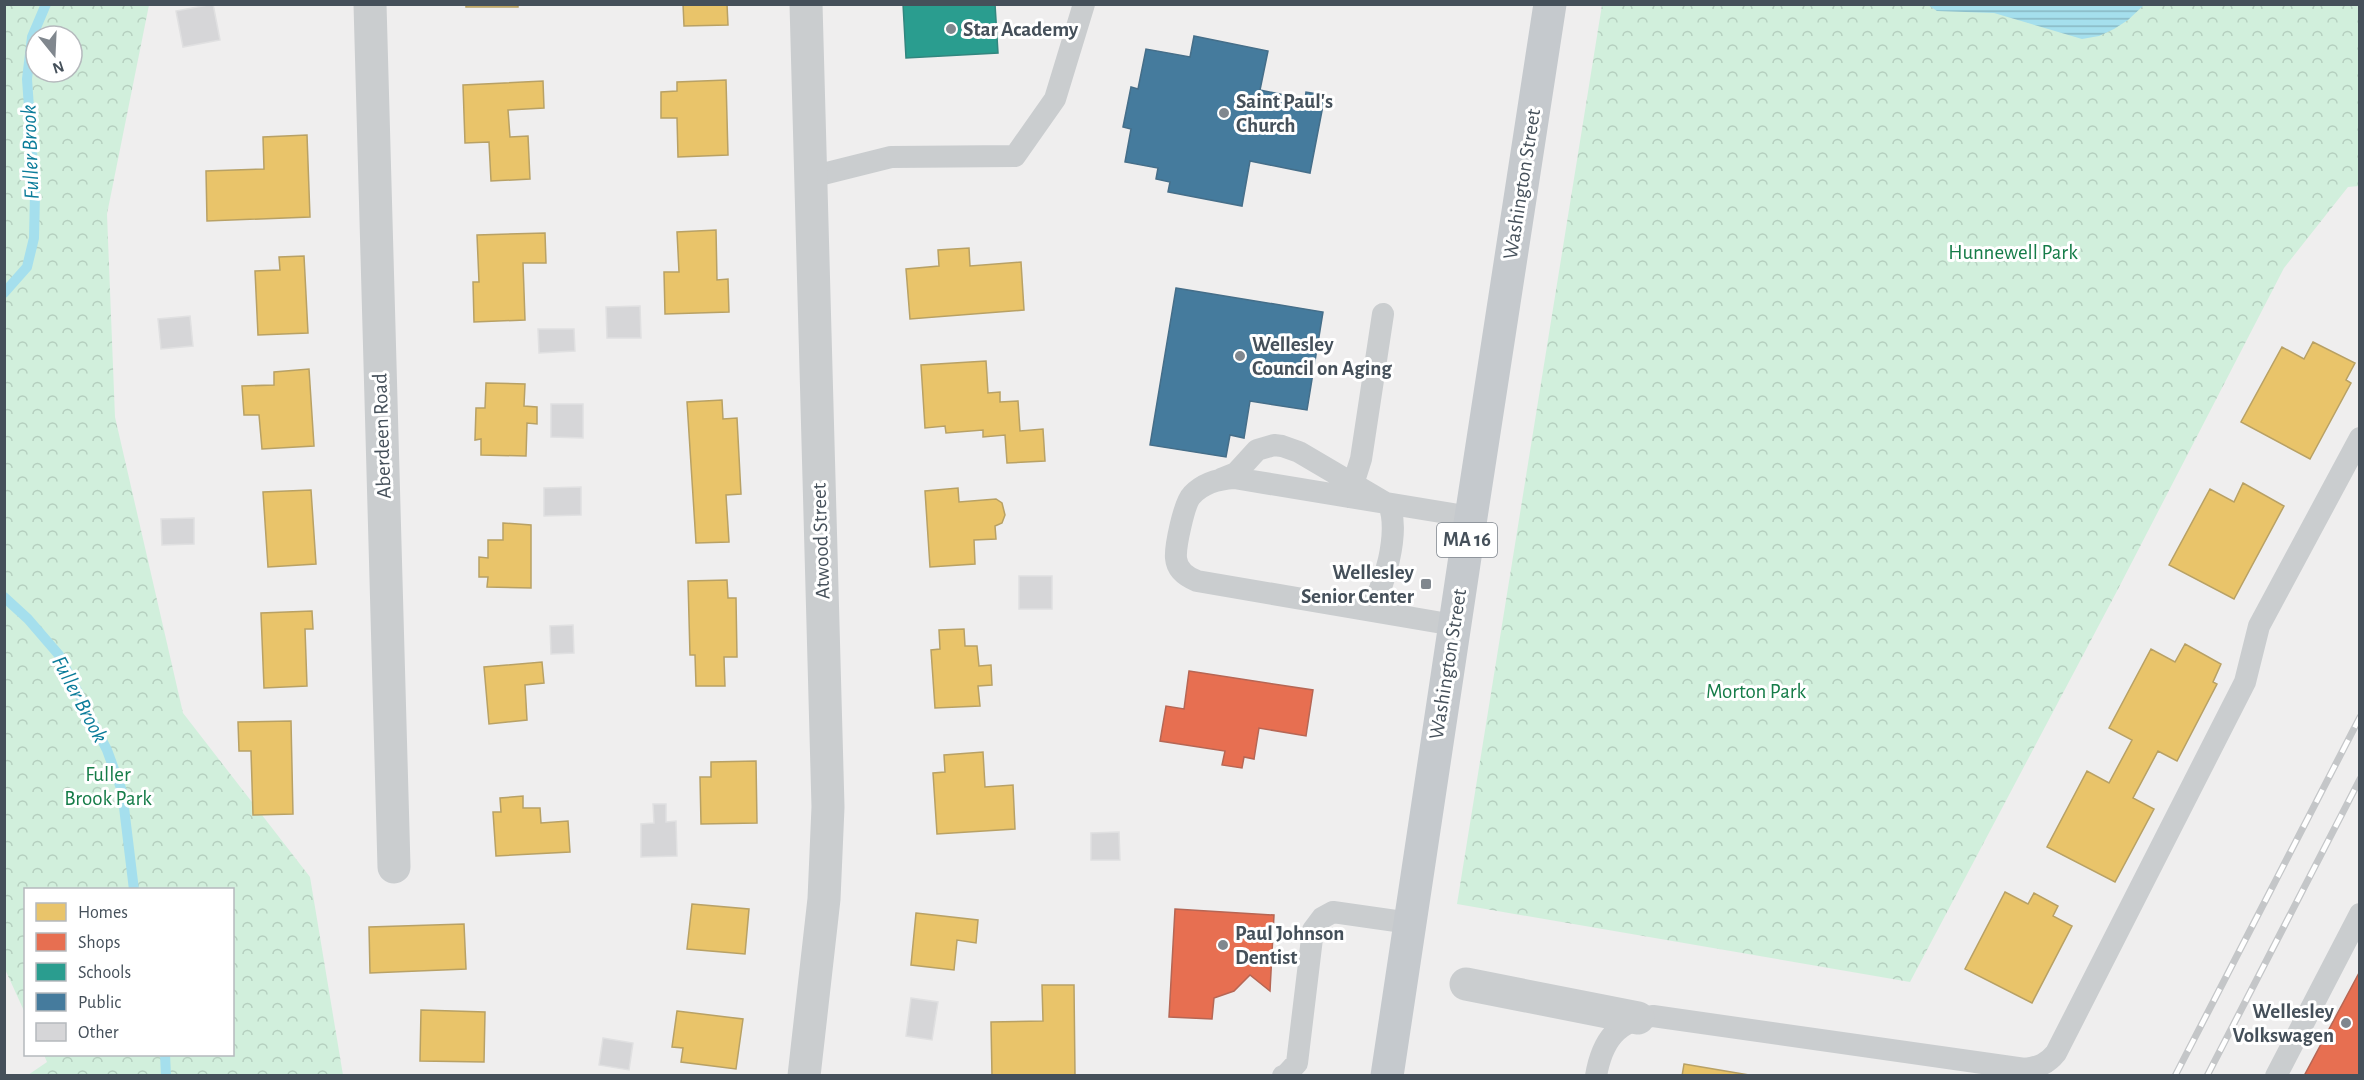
<svg xmlns="http://www.w3.org/2000/svg" width="2364" height="1080" font-family="'Alegreya Sans',sans-serif">
<style>
.park{fill:url(#park-crowns);fill-rule:evenodd}
.water{fill:url(#water-rules)}
.homes{fill:#e9c46a;stroke:#b8a165;stroke-width:1.5}
.shops{fill:#e76f51;stroke:#b66654;stroke-width:1.5}
.schools{fill:#2a9d8f;stroke:#32867f;stroke-width:1.5}
.public{fill:#457b9d;stroke:#456e89;stroke-width:1.5}
.lines{fill:none;stroke-linecap:round;stroke-linejoin:round}
.stream{stroke:#a5dfed;stroke-width:10}
.building{fill:#d6d6d8;stroke:#e0e0e1;stroke-width:1.5}
.service{stroke:#cacdcf;stroke-width:22}
.minor{stroke:#cacdcf;stroke-width:33}
.primary{stroke:#c5c9cd;stroke-width:33}
.rail-casing{stroke:#c4c6c8;stroke-width:7}
.rail{stroke:#fff;stroke-width:4.5;stroke-dasharray:14;stroke-linecap:butt}
.poi-dot{fill:#80878e;stroke:#fff;stroke-width:2}
.labels{text-anchor:middle;dominant-baseline:central;stroke-width:6;stroke-linejoin:round;paint-order:stroke}
.shield{fill:#fff;stroke:#7d848c;stroke-width:1.5}
.shield-label{font-size:20px;font-weight:bold;fill:#45505a}
.poi-label{font-size:21px;font-weight:bold;fill:#45505a;stroke:#fff;text-anchor:start}
.street-label{font-size:21px;fill:#45505a;stroke:#fff}
.park-label{font-size:21px;fill:#157c48;stroke:#fff}
.water-label{font-size:22px;font-style:italic;fill:#0b7c9a;stroke:#fff}
</style>
<defs>
<pattern id="park-crowns" width="20" height="18" patternUnits="userSpaceOnUse" patternTransform="scale(1.5)"><rect width="20" height="18" fill="#d1efdc"/><path d="M2 6a3 3 0 1 1 6 0M12 15a3 3 0 1 1 6 0" fill="none" stroke="#b5cfbf"/></pattern>
<pattern id="water-rules" width="6" height="5" patternUnits="userSpaceOnUse" patternTransform="scale(1.5)"><rect width="6" height="5" fill="#a5dfed"/><path d="M0 2.5h6" fill="none" stroke="#88b7c3"/></pattern>
</defs>
<rect width="100%" height="100%" fill="#efeeee"/>
<path class="park" d="M 4,5 L 149,5 L 107,214 L 115,417 L 183,713 L 310,877 L 343,1075 L 28,1075 L 47,1062 L 44,1055 L 232,1054 L 232,890 L 26,890 L 25,1013 L 4,967 ZM 36,36 L 72,36 L 72,72 L 36,72 Z
M 1602,5 L 2359,5 L 2359,186 L 2348,187 L 2284,268 L 2117,591 L 1910,982 L 1457,904 Z"/>
<path class="water" d="M 1928,5 L 2144,5 L 2128,20 L 2114,29 L 2099,36 L 2082,39 L 1994,13 L 1937,11 Z"/>
<path class="homes" d="M 466,4 L 518,4 L 518,7 L 466,7 Z
M 683,4 L 727,4 L 728,25 L 684,26 Z
M 726,80 L 728,155 L 678,157 L 677,118 L 661,118 L 661,92 L 677,91 L 677,82 Z
M 543,81 L 544,108 L 508,110 L 510,137 L 528,136 L 530,179 L 491,181 L 489,142 L 465,143 L 463,85 Z
M 307,135 L 310,217 L 207,221 L 206,171 L 264,169 L 263,137 Z
M 716,230 L 717,280 L 728,279 L 729,312 L 665,314 L 664,272 L 679,272 L 677,232 Z
M 545,233 L 546,263 L 523,263 L 525,320 L 474,322 L 473,282 L 479,282 L 477,235 Z
M 969,248 L 970,266 L 1021,262 L 1024,310 L 910,319 L 906,269 L 939,266 L 938,250 Z
M 304,256 L 308,333 L 258,335 L 255,271 L 280,270 L 279,257 Z
M 2313,342 L 2355,363 L 2346,380 L 2351,383 L 2310,459 L 2241,422 L 2282,347 L 2304,359 Z
M 986,361 L 988,393 L 1000,392 L 1000,402 L 1018,401 L 1020,431 L 1043,429 L 1045,461 L 1007,463 L 1005,435 L 983,437 L 983,430 L 946,433 L 945,426 L 925,428 L 921,365 Z
M 309,369 L 314,446 L 262,449 L 259,415 L 244,415 L 242,386 L 274,385 L 274,372 Z
M 486,383 L 525,384 L 524,406 L 537,407 L 537,424 L 527,423 L 526,456 L 481,455 L 481,439 L 475,440 L 476,408 L 485,408 Z
M 722,400 L 723,419 L 737,418 L 741,494 L 726,495 L 729,542 L 696,543 L 687,402 Z
M 2243,483 L 2284,506 L 2234,599 L 2169,565 L 2210,489 L 2234,502 Z
M 958,488 L 959,502 L 996,499 L 1002,503 L 1005,515 L 1002,523 L 995,526 L 996,539 L 974,540 L 975,564 L 930,567 L 925,491 Z
M 311,490 L 316,564 L 268,567 L 263,492 Z
M 503,523 L 531,525 L 531,588 L 487,587 L 488,577 L 479,577 L 479,557 L 488,558 L 488,540 L 503,540 Z
M 727,580 L 728,598 L 736,598 L 737,657 L 724,657 L 725,686 L 696,686 L 695,655 L 690,655 L 688,581 Z
M 312,611 L 313,629 L 305,629 L 307,686 L 264,688 L 261,613 Z
M 964,629 L 965,646 L 977,646 L 979,666 L 991,665 L 992,685 L 978,686 L 980,706 L 935,708 L 931,650 L 940,649 L 939,630 Z
M 2185,644 L 2221,664 L 2213,682 L 2217,684 L 2177,761 L 2158,751 L 2133,798 L 2154,809 L 2115,882 L 2047,847 L 2087,771 L 2109,783 L 2132,740 L 2109,728 L 2151,649 L 2175,662 Z
M 542,662 L 544,683 L 525,685 L 527,720 L 489,724 L 484,667 Z
M 291,721 L 293,814 L 253,815 L 251,751 L 239,751 L 238,722 Z
M 983,752 L 985,787 L 1013,785 L 1015,829 L 937,834 L 933,773 L 945,772 L 944,755 Z
M 756,761 L 757,823 L 701,824 L 700,777 L 711,777 L 711,762 Z
M 523,796 L 523,808 L 540,808 L 541,823 L 568,821 L 570,852 L 496,856 L 493,812 L 501,812 L 500,798 Z
M 2005,892 L 2028,904 L 2034,893 L 2058,906 L 2053,916 L 2072,926 L 2032,1003 L 1965,969 Z
M 692,904 L 749,909 L 745,954 L 687,949 Z
M 916,913 L 978,920 L 976,943 L 957,940 L 954,970 L 911,965 Z
M 464,924 L 466,969 L 370,973 L 369,927 Z
M 1042,985 L 1074,985 L 1075,1075 L 992,1076 L 991,1022 L 1043,1021 Z
M 421,1010 L 485,1012 L 484,1062 L 420,1061 Z
M 677,1011 L 743,1019 L 736,1069 L 681,1062 L 683,1048 L 672,1047 Z
M 1684,1064 L 1755,1076 L 1682,1076 Z"/>
<path class="shops" d="M 1189,671 L 1313,690 L 1306,736 L 1259,728 L 1254,759 L 1244,757 L 1242,768 L 1222,765 L 1225,751 L 1160,741 L 1166,706 L 1184,709 Z
M 1175,909 L 1274,915 L 1270,991 L 1250,975 L 1234,991 L 1214,998 L 1212,1019 L 1169,1017 Z
M 2360,971 L 2360,1076 L 2304,1076 Z"/>
<path class="schools" d="M 903,4 L 995,4 L 998,53 L 906,58 Z"/>
<path class="public" d="M 1194,36 L 1268,51 L 1260,90 L 1305,99 L 1306,92 L 1325,95 L 1310,173 L 1250,161 L 1242,206 L 1168,192 L 1170,182 L 1156,179 L 1158,168 L 1125,162 L 1131,129 L 1123,127 L 1131,87 L 1138,89 L 1146,49 L 1190,57 Z
M 1176,288 L 1323,312 L 1307,410 L 1250,401 L 1244,438 L 1230,435 L 1226,457 L 1150,445 Z"/>
<g class="lines">
<path class="stream" d="M 4,293 L 27,267 L 34,238 L 35,194 L 27,79 L 32,37 L 46,4
M 4,597 L 28,619 L 59,655 L 107,750 L 122,791 L 134,890
M 165,1054 L 166,1076"/>
</g>
<path class="building" d="M 213,4 L 220,40 L 183,47 L 176,11 Z
M 640,306 L 641,338 L 607,338 L 606,307 Z
M 190,316 L 193,346 L 161,349 L 158,319 Z
M 538,329 L 574,329 L 575,351 L 539,353 Z
M 551,404 L 583,404 L 583,438 L 551,437 Z
M 581,487 L 581,515 L 544,516 L 544,488 Z
M 194,518 L 194,544 L 162,545 L 161,519 Z
M 1019,576 L 1052,576 L 1052,609 L 1019,609 Z
M 573,625 L 574,653 L 551,654 L 550,626 Z
M 653,804 L 666,804 L 666,822 L 676,821 L 677,856 L 641,857 L 641,824 L 654,823 Z
M 1119,832 L 1120,860 L 1091,860 L 1091,833 Z
M 911,998 L 938,1002 L 932,1040 L 906,1036 Z
M 603,1038 L 633,1043 L 629,1070 L 599,1065 Z"/>
<g class="lines">
<path class="service" d="M 811,177 L 891,157 L 1015,156 L 1055,99 L 1084,4
M 1221,479 L 1236,473 L 1257,450 L 1274,445 L 1282,446 L 1299,452 L 1389,505 C 1400,530 1385,590 1368,610
M 1349,497 L 1361,459 L 1383,314
M 1454,625 L 1197,581 C 1187,577 1177,571 1176,558 C 1175,547 1184,503 1192,495 C 1203,483 1218,479 1234,478 L 1471,517
M 1283,1076 L 1286,1075 L 1297,1063 L 1313,930 L 1322,918 L 1333,912 L 1410,923
M 1596,1076 C 1602,1041 1617,1020 1653,1016 L 2025,1069 C 2039,1067 2047,1064 2056,1053 L 2245,682 L 2259,626 L 2360,438
M 2276,1076 L 2360,914"/>
<path class="minor" d="M 370,4 L 394,867
M 1466,984 L 1638,1018
M 804,1076 L 824,899 L 828,807 L 806,4"/>
<path class="primary" d="M 1387,1076 L 1471,517 L 1550,4"/>
<g class="rail-casing">
<path id="rail" d="M 2175,1076 L 2360,717
M 2207,1076 L 2360,779"/>
</g>
<use href="#rail" class="rail"/>
</g>
<g class="poi-dot">
<circle cx="951" cy="29" r="6"/>
<circle cx="1224" cy="113" r="6"/>
<circle cx="1240" cy="356" r="6"/>
<rect x="1420" y="578" width="12" height="12" rx="3"/>
<circle cx="1223" cy="945" r="6"/>
<circle cx="2346" cy="1023" r="6"/>
</g>
<g class="labels">
<rect class="shield" x="1437" y="523" width="60" height="34" rx="4.5"/>
<g class="shield-label">
<text x="1467" y="540">MA 16</text>
</g>
<g class="poi-label">
<text x="963" y="29">Star Academy</text>
<text x="1236" y="101">Saint Paul's<tspan x="1236" dy="24">Church</tspan></text>
<text x="1252" y="344">Wellesley<tspan x="1252" dy="24">Council on Aging</tspan></text>
<text x="1414" y="572" text-anchor="end">Wellesley<tspan x="1414" dy="24">Senior Center</tspan></text>
<text x="1235" y="933">Paul Johnson<tspan x="1235" dy="24">Dentist</tspan></text>
<text x="2334" y="1011" text-anchor="end">Wellesley<tspan x="2334" dy="24">Volkswagen</tspan></text>
</g>
<g class="street-label">
<text transform="translate(1522 184) rotate(-81)">Washington Street</text>
<text transform="translate(382 436) rotate(-92)">Aberdeen Road</text>
<text transform="translate(821 541) rotate(-92)">Atwood Street</text>
<text transform="translate(1448 664) rotate(-81)">Washington Street</text>
</g>
<g class="park-label">
<text x="2013" y="252">Hunnewell Park</text>
<text x="1756" y="691">Morton Park</text>
<text x="108" y="774">Fuller<tspan x="108" dy="24">Brook Park</tspan></text>
</g>
<g class="water-label">
<text transform="translate(30 152) rotate(-92)">Fuller Brook</text>
<text transform="translate(80 699) rotate(62)">Fuller Brook</text>
</g>
</g>
<rect width="2364" height="1080" fill="none" stroke="#45505a" stroke-width="12"/>
<rect x="24" y="888" width="210" height="168" fill="#ffffff" stroke="#b5b9bd" stroke-width="1.5"/>
<rect x="36" y="903" width="30" height="18" fill="#e9c46a" stroke="#b5b9bd" stroke-width="1.5"/>
<text x="78" y="918" font-size="18" fill="#45505a">Homes</text>
<rect x="36" y="933" width="30" height="18" fill="#e76f51" stroke="#b5b9bd" stroke-width="1.5"/>
<text x="78" y="948" font-size="18" fill="#45505a">Shops</text>
<rect x="36" y="963" width="30" height="18" fill="#2a9d8f" stroke="#b5b9bd" stroke-width="1.5"/>
<text x="78" y="978" font-size="18" fill="#45505a">Schools</text>
<rect x="36" y="993" width="30" height="18" fill="#457b9d" stroke="#b5b9bd" stroke-width="1.5"/>
<text x="78" y="1008" font-size="18" fill="#45505a">Public</text>
<rect x="36" y="1023" width="30" height="18" fill="#d6d6d8" stroke="#b5b9bd" stroke-width="1.5"/>
<text x="78" y="1038" font-size="18" fill="#45505a">Other</text>
<g transform="translate(54 54) rotate(162)"><circle r="28" fill="#ffffff" stroke="#b5b9bd" stroke-width="1.5"/>
<path d="M0-4.5L10 22L0 15L-10 22Z" fill="#80878e"/>
<text y="-9" font-size="16" font-weight="bold" text-anchor="middle" fill="#45505a">N</text>
</g>
</svg>
